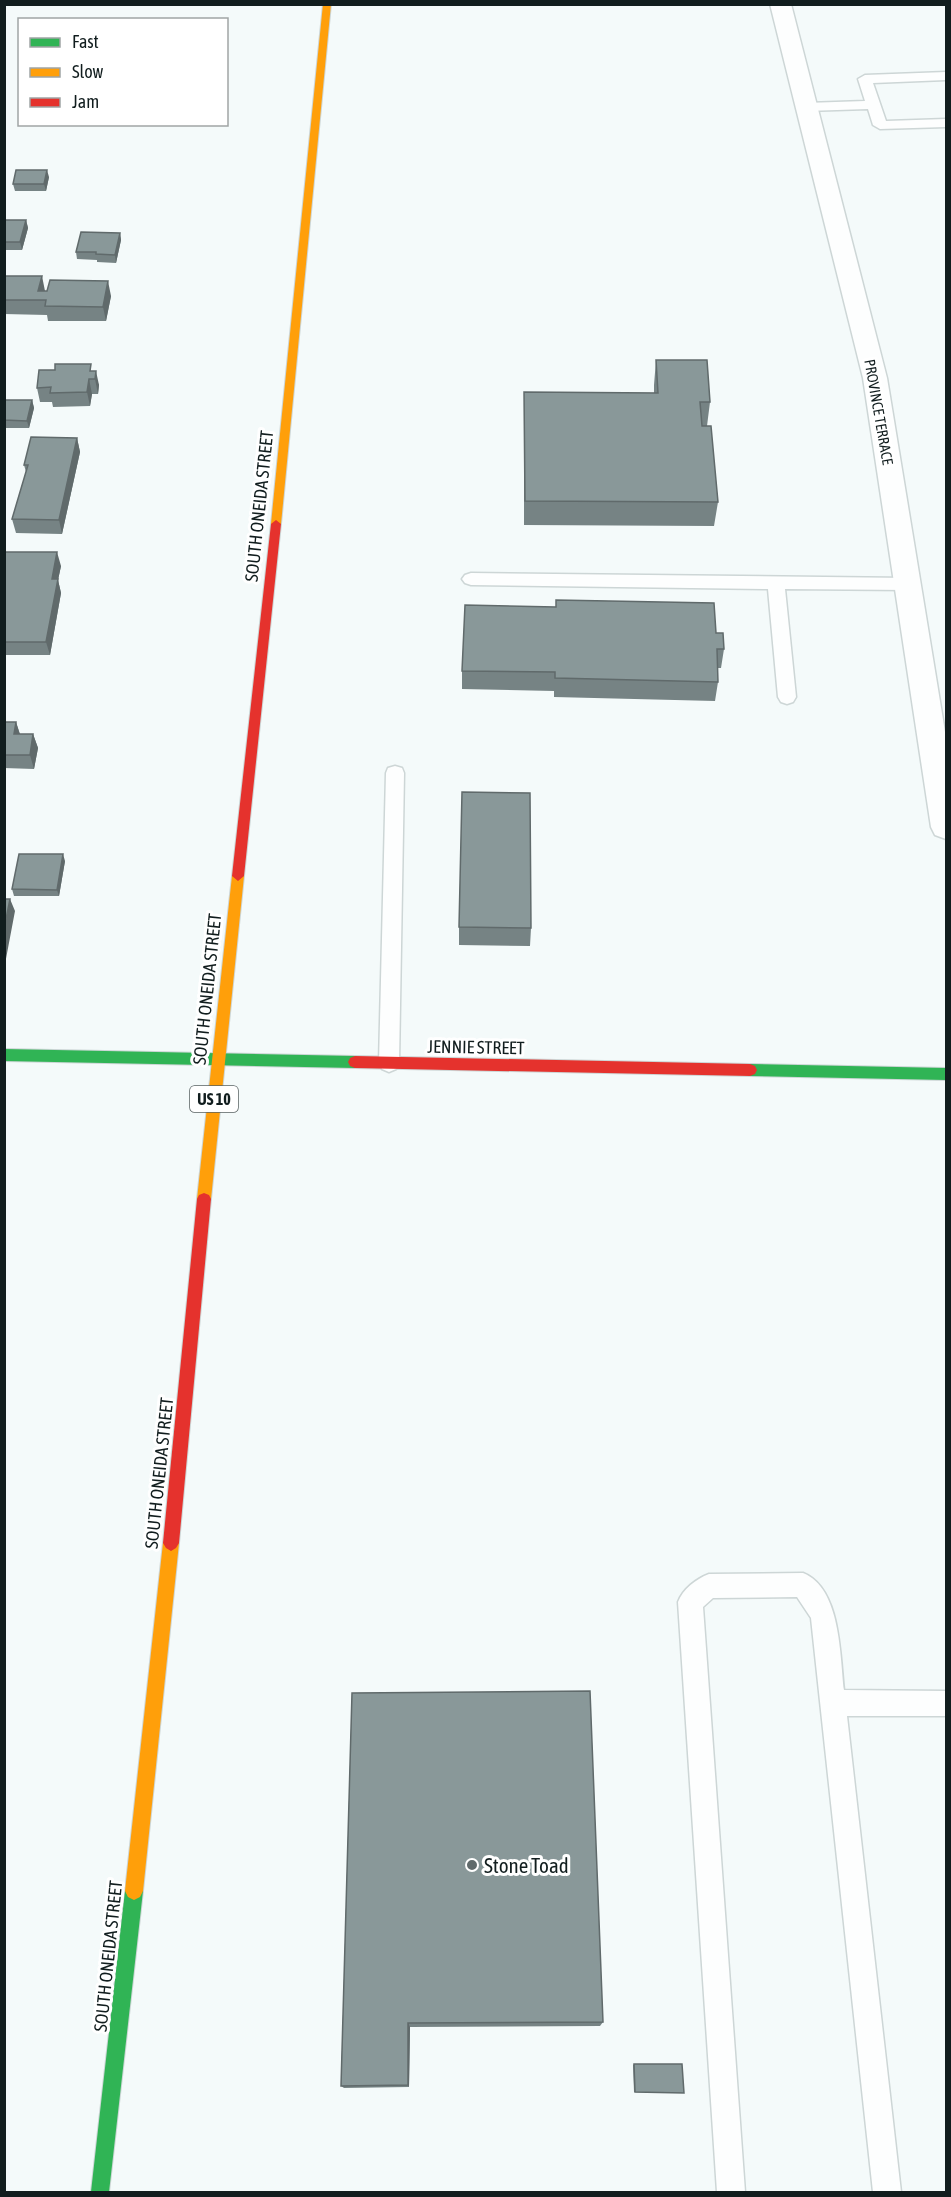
<svg xmlns="http://www.w3.org/2000/svg" width="951" height="2197" font-family="'Asap Condensed',sans-serif">
<style>
.lines{fill:none;stroke-linecap:round;stroke-linejoin:round}
.lane-casing{stroke:#cdd6d6;stroke-width:3}
.street-casing{stroke:#cdd6d6;stroke-width:3}
.fast-casing{stroke:#cdd6d6;stroke-width:2}
.slow-casing{stroke:#cdd6d6;stroke-width:2}
.jam-casing{stroke:#cdd6d6;stroke-width:2}
.lane{fill:#fdfefe;fill-rule:evenodd}
.street{fill:#fdfefe;fill-rule:evenodd}
.fast{fill:#30b455;fill-rule:evenodd}
.slow{fill:#ff9f0a;fill-rule:evenodd}
.jam{fill:#e5322d;fill-rule:evenodd}
.wall{fill:#768384}
.shaded-wall{fill:#606a6b}
.building{fill:#899899;stroke:#606a6b;stroke-width:1.5}
.poi-dot{fill:#606a6b;stroke:#fff;stroke-width:2}
.labels{text-anchor:middle;dominant-baseline:central;stroke-width:6;stroke-linejoin:round;paint-order:stroke}
.far-street-label{font-size:15px;fill:#111d1e;stroke:#fff}
.shield{fill:#fff;stroke:#586162;stroke-width:1.5}
.shield-label{font-size:16px;font-weight:bold;fill:#111d1e}
.street-label{font-size:18px;fill:#111d1e;stroke:#fff}
.near-poi-label{font-size:21px;fill:#111d1e;stroke:#fff;text-anchor:start}
</style>
<rect width="100%" height="100%" fill="#f4fafa"/>
<g class="lines">
<g class="lane-casing">
<path id="lane" d="M 946,72 L 946,80 L 873,83 L 886,121 L 946,119 L 946,127 L 880,129 L 873,125 L 868,109 L 806,111 L 799,107 L 806,103 L 865,101 L 858,79 L 865,75 Z
M 471,573 L 908,578 L 914,580 L 917,584 L 914,588 L 908,590 L 785,589 L 796,697 L 793,702 L 787,704 L 781,702 L 778,697 L 768,589 L 471,585 L 465,583 L 462,579 L 465,575 Z
M 395,766 L 402,768 L 404,773 L 399,1063 L 396,1069 L 389,1072 L 382,1069 L 379,1063 L 386,773 L 388,768 Z
M 803,1573 C 841,1588 840,1656 844,1690 L 946,1691 L 946,1716 L 847,1716 L 901,2192 L 873,2192 L 811,1618 L 797,1597 L 713,1598 L 703,1607 L 745,2192 L 717,2192 L 678,1602 C 683,1589 696,1579 709,1574 Z"/>
</g>
<g class="street-casing">
<path id="street" d="M 770,4 L 791,4 L 887,378 L 946,738 L 946,839 L 935,835 L 931,827 L 863,378 Z"/>
</g>
<g class="fast-casing">
<path id="fast" d="M 4,1049 L 355,1056 L 360,1058 L 362,1062 L 360,1066 L 355,1068 L 4,1061 Z
M 750,1064 L 946,1068 L 946,1080 L 750,1076 L 745,1074 L 743,1070 L 745,1066 Z
M 134,1882 L 140,1885 L 143,1891 L 109,2192 L 91,2192 L 125,1891 L 128,1885 Z"/>
</g>
<g class="slow-casing">
<path id="slow" d="M 323,4 L 331,4 L 281,524 L 276,528 L 271,524 Z
M 238,871 L 244,876 L 211,1199 L 209,1203 L 204,1205 L 199,1203 L 197,1199 L 232,876 Z
M 171,1535 L 176,1538 L 179,1543 L 143,1891 L 140,1897 L 134,1900 L 128,1897 L 125,1891 L 163,1543 L 166,1538 Z"/>
</g>
<g class="jam-casing">
<path id="jam" d="M 276,520 L 281,524 L 244,876 L 238,881 L 232,876 L 271,524 Z
M 355,1056 L 750,1064 L 755,1066 L 757,1070 L 755,1074 L 750,1076 L 355,1068 L 350,1066 L 348,1062 L 350,1058 Z
M 204,1193 L 209,1195 L 211,1199 L 179,1543 L 176,1548 L 171,1551 L 166,1548 L 163,1543 L 197,1199 L 199,1195 Z"/>
</g>
<use href="#lane" class="lane"/>
<use href="#street" class="street"/>
<use href="#fast" class="fast"/>
<use href="#slow" class="slow"/>
<use href="#jam" class="jam"/>
</g>
<path class="wall" d="M 49,177 L 46,191 L 15,191 L 13,184 Z
M 4,220 L 26,220 L 28,228 L 22,250 L 4,250 Z
M 120,233 L 121,240 L 116,263 L 97,262 L 97,260 L 77,259 L 76,252 Z
M 4,276 L 45,291 L 111,296 L 106,321 L 48,321 L 47,315 L 4,314 Z
M 656,360 L 710,402 L 707,426 L 718,502 L 714,526 L 524,525 L 524,392 L 654,393 L 654,385 Z
M 92,371 L 99,385 L 98,394 L 92,394 L 90,406 L 53,407 L 52,402 L 40,402 L 37,388 Z
M 4,400 L 32,400 L 34,408 L 29,428 L 4,428 Z
M 77,438 L 80,452 L 62,534 L 16,533 L 12,519 L 26,472 L 24,465 Z
M 4,554 L 61,566 L 58,580 L 61,593 L 50,655 L 4,655 Z
M 716,633 L 724,649 L 721,668 L 718,668 L 718,682 L 715,701 L 554,697 L 554,691 L 462,689 L 462,671 Z
M 4,722 L 16,722 L 20,734 L 33,734 L 38,748 L 34,769 L 4,768 Z
M 65,861 L 59,896 L 14,896 L 12,889 Z
M 459,927 L 531,928 L 530,946 L 459,945 Z
M 352,1693 L 603,2022 L 600,2026 L 410,2027 L 409,2087 L 344,2088 L 341,2086 Z
M 634,2064 L 684,2093 L 634,2092 L 633,2065 Z"/>
<path class="shaded-wall" d="M 47,170 L 49,177 L 46,191 L 44,184 Z
M 26,220 L 28,228 L 22,250 L 20,242 Z
M 120,233 L 121,240 L 116,263 L 115,255 Z
M 42,276 L 45,291 L 38,291 Z
M 108,281 L 111,296 L 106,321 L 103,307 Z
M 96,371 L 99,385 L 98,394 L 95,379 Z
M 89,379 L 92,394 L 90,406 L 87,392 Z
M 32,400 L 34,408 L 29,428 L 27,421 Z
M 77,438 L 80,452 L 62,534 L 59,520 Z
M 57,552 L 61,566 L 58,580 L 61,593 L 50,655 L 46,642 L 52,579 Z
M 16,722 L 20,735 L 14,734 Z
M 33,734 L 38,748 L 34,769 L 30,755 Z
M 63,854 L 65,861 L 59,896 L 57,890 Z
M 10,899 L 15,911 L 5,964 L 4,929 Z
M 408,2023 L 410,2027 L 409,2087 L 408,2085 Z"/>
<path class="building" d="M 16,170 L 47,170 L 44,184 L 13,184 Z
M 4,220 L 26,220 L 20,242 L 4,242 Z
M 81,232 L 120,233 L 115,255 L 96,254 L 96,252 L 76,252 Z
M 4,276 L 42,276 L 38,291 L 47,291 L 50,280 L 108,281 L 103,307 L 45,306 L 46,300 L 4,300 Z
M 656,360 L 707,360 L 710,402 L 700,402 L 702,426 L 711,426 L 718,502 L 525,501 L 524,392 L 658,393 Z
M 55,364 L 91,364 L 90,371 L 96,371 L 95,379 L 89,379 L 87,392 L 50,393 L 51,387 L 37,388 L 39,370 L 55,370 Z
M 4,400 L 32,400 L 27,421 L 4,420 Z
M 31,437 L 77,438 L 59,520 L 12,519 L 28,465 L 24,465 Z
M 5,552 L 57,552 L 52,579 L 58,579 L 46,642 L 4,642 Z
M 556,600 L 714,603 L 716,633 L 723,633 L 724,649 L 717,649 L 718,682 L 555,678 L 555,672 L 462,671 L 465,605 L 556,607 Z
M 4,722 L 16,722 L 14,734 L 33,734 L 30,755 L 4,755 Z
M 462,792 L 530,793 L 531,928 L 459,927 Z
M 19,854 L 63,854 L 57,890 L 12,889 Z
M 4,899 L 10,899 L 4,929 Z
M 590,1691 L 603,2022 L 408,2023 L 408,2085 L 341,2086 L 352,1693 Z
M 634,2064 L 682,2064 L 684,2093 L 635,2092 Z"/>
<circle class="poi-dot" cx="472" cy="1865" r="6"/>
<g class="labels">
<g class="far-street-label">
<text transform="translate(879 412) rotate(80)">PROVINCE TERRACE</text>
</g>
<rect class="shield" x="190" y="1086" width="48" height="26" rx="4.5"/>
<g class="shield-label">
<text x="214" y="1099">US 10</text>
</g>
<g class="street-label">
<text transform="translate(259 506) rotate(-84)">SOUTH ONEIDA STREET</text>
<text transform="translate(207 989) rotate(-84)">SOUTH ONEIDA STREET</text>
<text transform="translate(476 1047) rotate(1)">JENNIE STREET</text>
<text transform="translate(159 1473) rotate(-84)">SOUTH ONEIDA STREET</text>
<text transform="translate(108 1956) rotate(-84)">SOUTH ONEIDA STREET</text>
</g>
<g class="near-poi-label">
<text x="484" y="1865">Stone Toad</text>
</g>
</g>
<rect width="951" height="2197" fill="none" stroke="#111d1e" stroke-width="12"/>
<rect x="18" y="18" width="210" height="108" fill="#ffffff" stroke="#a0a5a5" stroke-width="1.5"/>
<rect x="30" y="38" width="30" height="9" fill="#30b455" stroke="#a0a5a5" stroke-width="1.5"/>
<text x="72" y="48" font-size="18" fill="#111d1e">Fast</text>
<rect x="30" y="68" width="30" height="9" fill="#ff9f0a" stroke="#a0a5a5" stroke-width="1.5"/>
<text x="72" y="78" font-size="18" fill="#111d1e">Slow</text>
<rect x="30" y="98" width="30" height="9" fill="#e5322d" stroke="#a0a5a5" stroke-width="1.5"/>
<text x="72" y="108" font-size="18" fill="#111d1e">Jam</text>
</svg>
